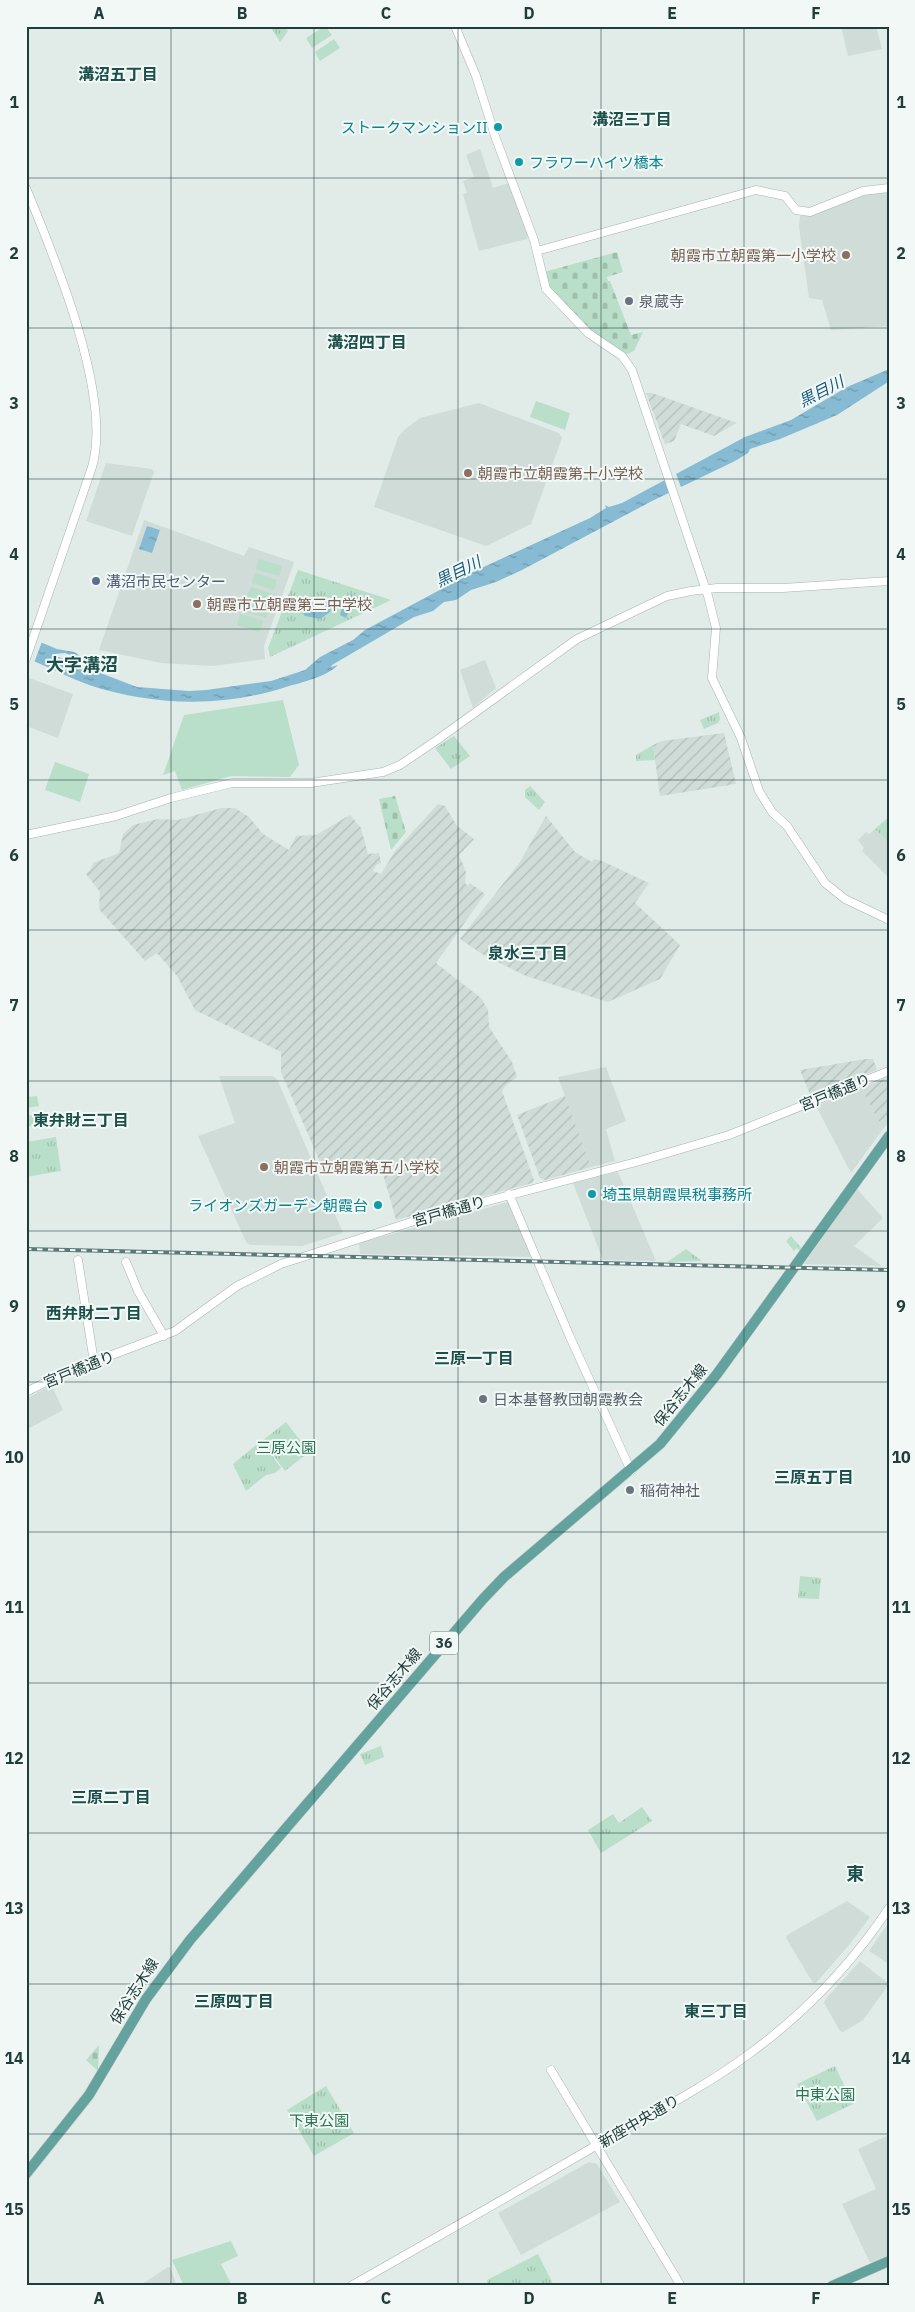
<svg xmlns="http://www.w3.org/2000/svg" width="915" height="2312" font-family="'IBM Plex Sans','Noto Sans JP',sans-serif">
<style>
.built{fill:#cfdcd8}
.industrial{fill:url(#industrial-furrows)}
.grass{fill:url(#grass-tufts)}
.cemetery{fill:url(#cemetery-stones)}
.garden{fill:#b9dec9}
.water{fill:url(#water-ripples)}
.pier{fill:#e1ece9}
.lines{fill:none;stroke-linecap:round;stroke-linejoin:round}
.tertiary-casing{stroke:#a4b4b1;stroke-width:9}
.primary-casing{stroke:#c1c9c8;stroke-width:11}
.tertiary{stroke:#fff;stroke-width:8}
.primary{stroke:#64a39d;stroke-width:10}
.rail-casing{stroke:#5b7976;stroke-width:4}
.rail{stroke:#f1f8f6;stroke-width:2;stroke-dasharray:5.5;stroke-linecap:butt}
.grid{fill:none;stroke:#213d3a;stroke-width:1;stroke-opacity:0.55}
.culture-dot{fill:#0f9aa8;stroke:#f1f8f6;stroke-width:2}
.education-dot{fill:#8d6e63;stroke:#f1f8f6;stroke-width:2}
.worship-dot{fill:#6b7280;stroke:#f1f8f6;stroke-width:2}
.service-dot{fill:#5c6f8a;stroke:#f1f8f6;stroke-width:2}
.labels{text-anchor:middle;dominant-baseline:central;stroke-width:4;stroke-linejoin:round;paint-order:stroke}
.shield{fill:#f1f8f6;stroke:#5f7572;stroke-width:1}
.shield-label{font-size:14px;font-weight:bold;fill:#213d3a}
.culture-label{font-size:15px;fill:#0d838f;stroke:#f1f8f6;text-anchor:end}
.education-label{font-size:15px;fill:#785e54;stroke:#f1f8f6;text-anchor:start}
.worship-label{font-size:15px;fill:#5b616d;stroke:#f1f8f6;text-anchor:start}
.service-label{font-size:15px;fill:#4e5e75;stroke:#f1f8f6;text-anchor:start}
.street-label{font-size:15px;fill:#213d3a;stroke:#f1f8f6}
.park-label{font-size:15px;fill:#297553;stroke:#f1f8f6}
.neighbourhood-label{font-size:16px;font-weight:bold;fill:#1c504b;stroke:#f1f8f6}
.water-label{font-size:16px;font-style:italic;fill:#195b7b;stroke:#f1f8f6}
.quarter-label{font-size:18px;font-weight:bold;fill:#1c504b;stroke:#f1f8f6}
.neatline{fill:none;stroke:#213d3a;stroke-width:2}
.grid-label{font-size:16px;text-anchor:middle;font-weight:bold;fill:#213d3a}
</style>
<defs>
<pattern id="industrial-furrows" width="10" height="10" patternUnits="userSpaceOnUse" patternTransform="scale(1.25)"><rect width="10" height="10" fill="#cfdcd8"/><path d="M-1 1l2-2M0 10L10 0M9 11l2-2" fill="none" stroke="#b1beba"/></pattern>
<pattern id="grass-tufts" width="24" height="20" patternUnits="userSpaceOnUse" patternTransform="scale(1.25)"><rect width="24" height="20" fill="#b9dec9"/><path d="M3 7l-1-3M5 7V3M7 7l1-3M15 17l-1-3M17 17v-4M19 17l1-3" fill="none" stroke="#9fbfad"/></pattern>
<pattern id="cemetery-stones" width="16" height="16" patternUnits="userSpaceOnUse" patternTransform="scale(1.25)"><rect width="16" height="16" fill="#b9dec9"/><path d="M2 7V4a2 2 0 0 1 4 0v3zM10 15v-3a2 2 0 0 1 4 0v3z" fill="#9fbfad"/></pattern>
<pattern id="water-ripples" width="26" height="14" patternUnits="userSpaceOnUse" patternTransform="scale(1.25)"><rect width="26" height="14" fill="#87bbd3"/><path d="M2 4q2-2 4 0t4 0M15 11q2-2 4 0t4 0" fill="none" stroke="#6e99ac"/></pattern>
</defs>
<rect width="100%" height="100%" fill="#e1ece9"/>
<path class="built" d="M 841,26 L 876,26 L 882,49 L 848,56 Z
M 480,149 L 493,188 L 509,183 L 528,236 L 527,239 L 479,251 L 463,194 L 467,193 L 463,181 L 474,177 L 466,155 Z
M 889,190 L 889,326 L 831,330 L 822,300 L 809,298 L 799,227 L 800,216 L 811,215 L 864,195 Z
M 479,403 L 559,433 L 562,438 L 531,524 L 486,546 L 374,507 L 398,437 L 404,430 L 420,418 Z
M 106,463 L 152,469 L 154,472 L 132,536 L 86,521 Z
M 144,520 L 244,556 L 249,547 L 294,562 L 264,646 L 265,659 L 213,666 L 161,663 L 99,650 Z
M 485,660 L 496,688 L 473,708 L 460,670 Z
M 29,678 L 73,694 L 58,738 L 26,726 L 26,685 Z
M 875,829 L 889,843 L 889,878 L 862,851 L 864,848 L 858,840 L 866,832 L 869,834 Z
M 606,1067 L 626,1121 L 606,1129 L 615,1161 L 591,1167 L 558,1077 Z
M 219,1076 L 273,1076 L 277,1079 L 343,1233 L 302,1246 L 250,1245 L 246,1242 L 198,1136 L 235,1123 Z
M 861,1088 L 883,1129 L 851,1173 L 816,1106 Z
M 618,1172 L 656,1261 L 603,1260 L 573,1183 Z
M 857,1189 L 883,1218 L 854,1246 L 882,1266 L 804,1264 Z
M 508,1202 L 532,1257 L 360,1254 L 359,1243 Z
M 49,1386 L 53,1388 L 63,1410 L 26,1430 L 26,1399 Z
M 847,1901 L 870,1917 L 849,1945 L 816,1983 L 813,1983 L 786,1938 L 787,1935 Z
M 889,1922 L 889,1964 L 869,1951 Z
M 860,1961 L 889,1984 L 863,2020 L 843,2032 L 840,2031 L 824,2003 L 825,2000 Z
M 889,2135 L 889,2255 L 870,2263 L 842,2204 L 876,2189 L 858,2149 Z
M 589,2162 L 597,2164 L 620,2202 L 521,2255 L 498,2213 Z
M 168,2267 L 170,2267 L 177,2286 L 139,2286 Z"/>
<path class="industrial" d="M 646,393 L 652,393 L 737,423 L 714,436 L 681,424 L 674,441 L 665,444 Z
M 724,733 L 736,784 L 660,796 L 653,745 L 662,741 Z
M 438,804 L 445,806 L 457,826 L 474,839 L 459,855 L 466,872 L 465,883 L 468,886 L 470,883 L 485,894 L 436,963 L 481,998 L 488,1010 L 489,1027 L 512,1062 L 517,1077 L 505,1086 L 502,1091 L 534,1180 L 532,1183 L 396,1220 L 383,1174 L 323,1169 L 281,1072 L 281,1052 L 195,1010 L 177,976 L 157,953 L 145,961 L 99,909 L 100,892 L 86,874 L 91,869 L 93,863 L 119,853 L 123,834 L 133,825 L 158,819 L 178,820 L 221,808 L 235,808 L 249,817 L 263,834 L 289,850 L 296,836 L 316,835 L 350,815 L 361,828 L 368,854 L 379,853 L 381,863 L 376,865 L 373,871 L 381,874 L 395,851 Z
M 546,816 L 575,852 L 592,862 L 594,859 L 602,861 L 649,883 L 635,903 L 680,945 L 660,979 L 608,1002 L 526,976 L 482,954 L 460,939 L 520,862 Z
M 866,1059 L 873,1059 L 877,1070 L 811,1097 L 800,1070 Z
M 889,1077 L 889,1121 L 883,1129 L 861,1088 Z
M 565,1096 L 591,1167 L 545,1180 L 540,1178 L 517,1115 Z"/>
<path class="grass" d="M 270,26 L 284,26 L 288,31 L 280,42 Z
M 298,570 L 391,600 L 270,657 L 268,648 Z
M 719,712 L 720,719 L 718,723 L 704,729 L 700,720 Z
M 454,736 L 470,756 L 451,769 L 435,748 Z
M 653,745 L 655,760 L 636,761 L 636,755 Z
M 530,786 L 545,802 L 539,810 L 525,797 L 525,790 Z
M 889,817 L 889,843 L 875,829 Z
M 56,1137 L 61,1171 L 26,1177 L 26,1142 Z
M 791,1236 L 802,1249 L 800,1251 L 797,1248 L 794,1251 L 786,1241 Z
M 686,1249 L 702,1261 L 667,1262 Z
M 286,1422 L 309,1452 L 285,1471 L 262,1441 Z
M 261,1441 L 281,1468 L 275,1473 L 266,1475 L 246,1491 L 233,1464 Z
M 800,1576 L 821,1578 L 819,1599 L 798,1598 Z
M 381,1746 L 384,1757 L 365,1765 L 360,1754 Z
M 642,1807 L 652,1821 L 601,1853 L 588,1830 L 613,1814 L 619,1823 Z
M 835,2066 L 853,2104 L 817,2121 L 797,2084 Z
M 326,2086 L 354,2133 L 314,2156 L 287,2110 Z
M 538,2254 L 554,2286 L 487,2286 L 487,2280 Z"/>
<path class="cemetery" d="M 617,252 L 623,272 L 607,277 L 608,281 L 610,281 L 631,335 L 643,332 L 634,351 L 625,355 C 596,336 552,306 544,272 Z
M 395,796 L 406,832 L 391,850 L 379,799 Z
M 99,2045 L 98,2071 L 86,2060 Z"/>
<path class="garden" d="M 325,26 L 332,35 L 312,48 L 306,38 Z
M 334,39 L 340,48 L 320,61 L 315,52 Z
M 536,401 L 570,413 L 565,430 L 530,417 Z
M 259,559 L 282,566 L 279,576 L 256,569 Z
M 255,573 L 277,580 L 274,590 L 252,583 Z
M 251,587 L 273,594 L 270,604 L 247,597 Z
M 247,601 L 269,608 L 266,618 L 243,611 Z
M 240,614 L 263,621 L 259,632 L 237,625 Z
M 283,700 L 299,765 L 290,777 L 231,776 L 182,790 L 175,771 L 163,775 L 184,715 Z
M 55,762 L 89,774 L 80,802 L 45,790 Z
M 37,1096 L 39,1106 L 26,1108 L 26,1097 Z
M 40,1114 L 42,1124 L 26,1127 L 26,1116 Z
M 231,2241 L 238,2256 L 221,2264 L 232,2286 L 184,2286 L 172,2260 Z"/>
<path class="water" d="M 889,369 L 888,382 L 837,415 L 780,439 L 750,449 L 748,453 L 735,461 L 652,501 L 522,570 L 496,582 L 471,590 L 456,600 L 444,602 L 433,611 L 414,617 L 332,665 L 331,667 L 338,665 C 326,677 303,682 286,687 C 222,708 154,706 89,685 C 67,677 47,666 26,658 L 26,636 L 57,649 L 74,652 L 84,658 L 81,659 L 65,653 L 55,654 L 56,656 L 137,687 L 189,691 L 206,690 L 271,681 L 305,670 L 320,657 L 353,640 L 365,630 L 475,571 L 590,518 L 606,508 L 605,505 L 609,507 L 622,503 L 745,437 L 791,420 L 847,387 Z
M 147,526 L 160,530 L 152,553 L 139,549 Z
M 352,595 L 370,600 L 368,606 L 357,604 L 350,609 L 346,618 L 340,615 L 345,598 Z
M 305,599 L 317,608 L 322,606 L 323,602 L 327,600 L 333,603 L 330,612 L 320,619 L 305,616 L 299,609 L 300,603 Z"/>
<path class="pier" d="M 675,471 L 682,490 L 672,495 L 665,476 Z
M 26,633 L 43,639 L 34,663 L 26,660 Z"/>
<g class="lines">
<g class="tertiary-casing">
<path id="tertiary" d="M 455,26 L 476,76 L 496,139 L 534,240 L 546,289 L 588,333 L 622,356 L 632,370 L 708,596 L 716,628 L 712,678 L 741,738 L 759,791 L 772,812 L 787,826 L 825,883 L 845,899 L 889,920
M 26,188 C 54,256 113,396 92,467 L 26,659
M 537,251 L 756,190 L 785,196 L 796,210 L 810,212 L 863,191 L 889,188
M 26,835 L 116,816 L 171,798 L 232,783 L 311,783 L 383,772 L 400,765 L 437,740 L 577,639 L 667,596 L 691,591 L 717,588 L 783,588 L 889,581
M 509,1194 L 570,1337 L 631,1471
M 78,1260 L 94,1362
M 126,1262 L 138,1291 L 164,1336
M 26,1392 L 62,1374 L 175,1331 L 237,1286 L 281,1264 L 430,1216 L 640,1161 L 729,1135 L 889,1071
M 551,2070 L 681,2286
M 351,2286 C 433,2239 515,2193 597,2145 C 648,2116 702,2089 749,2054 C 804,2014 851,1965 889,1908"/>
</g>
<g class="primary-casing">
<path id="primary" d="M 26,2174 L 89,2095 L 146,1999 L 190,1940 L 483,1599 L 504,1577 L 660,1444 L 717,1374 L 889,1136
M 832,2286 L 889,2261"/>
</g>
<use href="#tertiary" class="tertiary"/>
<use href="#primary" class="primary"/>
<g class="rail-casing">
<path id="rail" d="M 26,1249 L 889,1270"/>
</g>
<use href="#rail" class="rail"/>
</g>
<path class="grid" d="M 171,26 L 171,2286M 314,26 L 314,2286M 458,26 L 458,2286M 601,26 L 601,2286M 744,26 L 744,2286M 26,178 L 889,178M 26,328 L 889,328M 26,479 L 889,479M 26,629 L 889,629M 26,780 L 889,780M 26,930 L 889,930M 26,1081 L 889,1081M 26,1231 L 889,1231M 26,1382 L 889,1382M 26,1532 L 889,1532M 26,1683 L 889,1683M 26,1833 L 889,1833M 26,1984 L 889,1984M 26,2134 L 889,2134"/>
<g class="culture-dot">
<circle cx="498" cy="127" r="5"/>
<circle cx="519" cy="162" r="5"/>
<circle cx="592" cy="1194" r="5"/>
<circle cx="378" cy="1205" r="5"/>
</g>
<g class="education-dot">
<circle cx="846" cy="255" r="5"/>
<circle cx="468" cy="473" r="5"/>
<circle cx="197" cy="604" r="5"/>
<circle cx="264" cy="1167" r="5"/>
</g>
<g class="worship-dot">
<circle cx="629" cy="301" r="5"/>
<circle cx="483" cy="1399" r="5"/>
<circle cx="630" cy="1490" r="5"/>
</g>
<circle class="service-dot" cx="96" cy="581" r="5"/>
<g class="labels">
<rect class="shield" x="430" y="1631.5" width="28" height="23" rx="4"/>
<g class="shield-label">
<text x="444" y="1643">36</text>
</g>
<g class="culture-label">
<text x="488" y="127">ストークマンションII</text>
<text x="529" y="162" text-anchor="start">フラワーハイツ橋本</text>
<text x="602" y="1194" text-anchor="start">埼玉県朝霞県税事務所</text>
<text x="368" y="1205">ライオンズガーデン朝霞台</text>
</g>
<g class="education-label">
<text x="836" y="255" text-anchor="end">朝霞市立朝霞第一小学校</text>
<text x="478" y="473">朝霞市立朝霞第十小学校</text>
<text x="207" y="604">朝霞市立朝霞第三中学校</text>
<text x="274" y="1167">朝霞市立朝霞第五小学校</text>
</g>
<g class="worship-label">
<text x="639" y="301">泉蔵寺</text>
<text x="493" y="1399">日本基督教団朝霞教会</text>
<text x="640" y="1490">稲荷神社</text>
</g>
<g class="service-label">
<text x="106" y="581">溝沼市民センター</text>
</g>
<g class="street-label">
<text transform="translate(835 1092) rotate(-22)">宮戸橋通り</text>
<text transform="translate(449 1211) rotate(-16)">宮戸橋通り</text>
<text transform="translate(79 1369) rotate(-22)">宮戸橋通り</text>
<text transform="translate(680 1395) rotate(-51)">保谷志木線</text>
<text transform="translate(394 1679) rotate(-50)">保谷志木線</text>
<text transform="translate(134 1991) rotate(-57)">保谷志木線</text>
<text transform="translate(639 2121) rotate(-30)">新座中央通り</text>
</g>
<g class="park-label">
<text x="286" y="1447">三原公園</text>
<text x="825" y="2094">中東公園</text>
<text x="319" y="2120">下東公園</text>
</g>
<g class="neighbourhood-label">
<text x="118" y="74">溝沼五丁目</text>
<text x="632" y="119">溝沼三丁目</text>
<text x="367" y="342">溝沼四丁目</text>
<text x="528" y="953">泉水三丁目</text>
<text x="81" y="1120">東弁財三丁目</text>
<text x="94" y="1313">西弁財二丁目</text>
<text x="474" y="1358">三原一丁目</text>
<text x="814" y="1477">三原五丁目</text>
<text x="111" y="1797">三原二丁目</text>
<text x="234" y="2001">三原四丁目</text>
<text x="716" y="2011">東三丁目</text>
</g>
<g class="water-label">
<text transform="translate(821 391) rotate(-27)">黒目川</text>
<text transform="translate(458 571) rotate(-26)">黒目川</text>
</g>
<g class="quarter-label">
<text x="82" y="664">大字溝沼</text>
<text x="855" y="1873">東</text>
</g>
</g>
<rect width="915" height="2312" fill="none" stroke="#f1f8f6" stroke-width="55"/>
<rect x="28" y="28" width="860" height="2256" class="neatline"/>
<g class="grid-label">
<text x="99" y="19">A</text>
<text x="242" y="19">B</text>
<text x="386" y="19">C</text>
<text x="529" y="19">D</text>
<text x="672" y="19">E</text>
<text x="816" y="19">F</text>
<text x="14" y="108">1</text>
<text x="901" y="108">1</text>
<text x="14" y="259">2</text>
<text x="901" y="259">2</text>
<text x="14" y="409">3</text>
<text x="901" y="409">3</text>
<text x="14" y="560">4</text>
<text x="901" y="560">4</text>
<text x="14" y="710">5</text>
<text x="901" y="710">5</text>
<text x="14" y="861">6</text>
<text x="901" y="861">6</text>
<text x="14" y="1011">7</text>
<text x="901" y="1011">7</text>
<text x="14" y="1162">8</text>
<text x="901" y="1162">8</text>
<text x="14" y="1312">9</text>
<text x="901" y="1312">9</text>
<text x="14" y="1463">10</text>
<text x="901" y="1463">10</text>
<text x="14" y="1613">11</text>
<text x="901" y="1613">11</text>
<text x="14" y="1764">12</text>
<text x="901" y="1764">12</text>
<text x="14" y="1914">13</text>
<text x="901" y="1914">13</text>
<text x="14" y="2064">14</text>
<text x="901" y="2064">14</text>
<text x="14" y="2215">15</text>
<text x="901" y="2215">15</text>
<text x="99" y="2304">A</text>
<text x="242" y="2304">B</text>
<text x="386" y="2304">C</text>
<text x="529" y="2304">D</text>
<text x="672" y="2304">E</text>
<text x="816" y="2304">F</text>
</g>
</svg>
